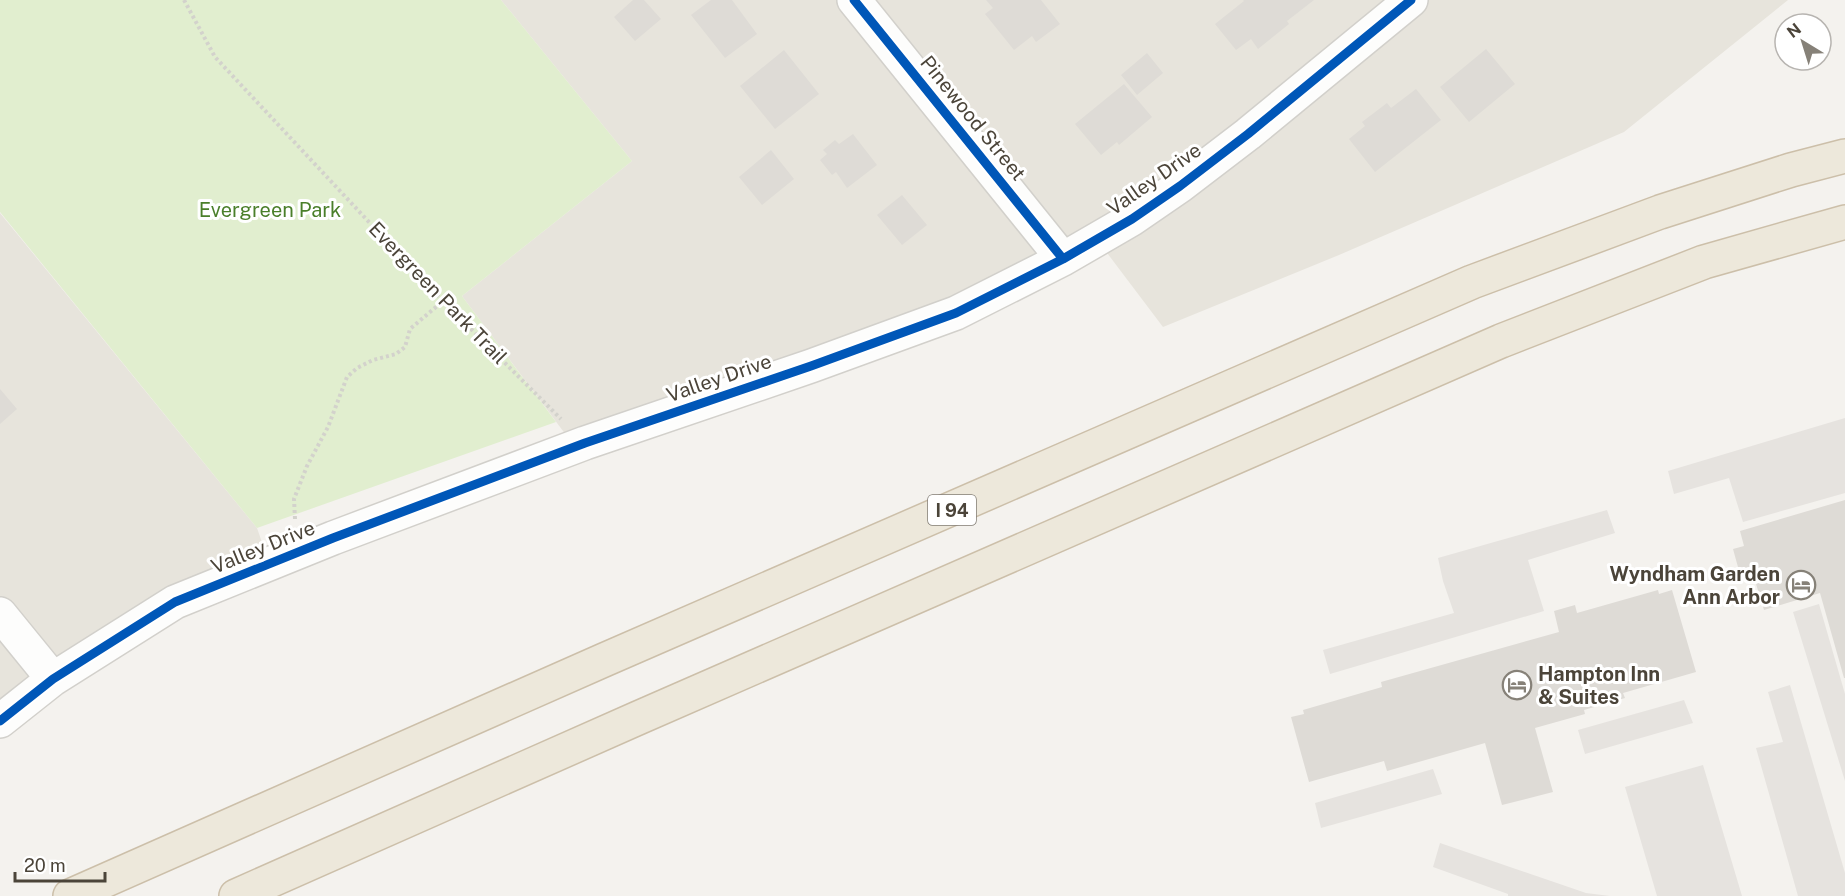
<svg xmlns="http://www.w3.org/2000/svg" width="1845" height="896" font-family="'Public Sans',sans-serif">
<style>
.residential{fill:#e7e4dc}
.green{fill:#e1eecf}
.parking{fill:#e6e3df}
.building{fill:#dedbd6}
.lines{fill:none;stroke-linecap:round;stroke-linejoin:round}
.minor-casing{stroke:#d2d0cb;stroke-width:36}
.motorway-casing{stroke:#ccbfa9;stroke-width:36}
.path{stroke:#d3d2cc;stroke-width:4;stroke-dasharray:3 3;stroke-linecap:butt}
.minor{stroke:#fdfdfc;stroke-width:33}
.motorway{stroke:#ede8db;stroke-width:33}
.cycleway-casing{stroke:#fff;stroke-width:13}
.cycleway{stroke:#0057b8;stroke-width:9}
.labels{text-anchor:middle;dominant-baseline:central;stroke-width:6;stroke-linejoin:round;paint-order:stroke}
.shield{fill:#fff;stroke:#817c74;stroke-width:1.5}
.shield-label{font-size:18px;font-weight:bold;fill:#4b4439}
.street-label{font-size:20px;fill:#4b4439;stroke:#fff}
.park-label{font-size:20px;fill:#4a7f2a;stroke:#fff}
.poi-label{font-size:20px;font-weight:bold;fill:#4b4439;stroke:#fff;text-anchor:end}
</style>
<rect width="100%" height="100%" fill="#f4f2ee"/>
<path class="residential" d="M 501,0 L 1788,0 L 1624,132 L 1339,255 L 1163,327 L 1092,233 L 997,282 L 569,439 L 462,296 L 632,161 Z
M 0,213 L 257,528 L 265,551 L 0,702 Z"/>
<path class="green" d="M 0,0 L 501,0 L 632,161 L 462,296 L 556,422 L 257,528 L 0,212 Z"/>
<path class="parking" d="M 1845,418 L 1845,493 L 1743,522 L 1729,478 L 1674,494 L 1668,471 Z
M 1607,510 L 1615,533 L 1528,560 L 1544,611 L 1330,674 L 1323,650 L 1454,613 L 1443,581 L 1438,558 Z
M 1819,604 L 1845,694 L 1845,781 L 1793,612 Z
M 1790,685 L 1845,873 L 1845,896 L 1798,896 L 1756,748 L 1783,742 L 1768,692 Z
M 1684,700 L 1693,723 L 1585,754 L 1578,730 Z
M 1703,765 L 1742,896 L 1657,896 L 1625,787 Z
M 1433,769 L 1442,794 L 1321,828 L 1315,803 Z
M 1440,843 L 1586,893 L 1610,896 L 1508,896 L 1508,894 L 1433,867 Z"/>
<path class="building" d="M 633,0 L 644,0 L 661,19 L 635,41 L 614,17 Z
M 711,0 L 732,0 L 757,34 L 725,58 L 691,15 Z
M 986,0 L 1041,0 L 1060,24 L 1036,42 L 1032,36 L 1014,50 L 985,14 L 993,8 Z
M 1243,0 L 1314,0 L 1287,21 L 1289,24 L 1258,49 L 1251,39 L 1236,50 L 1215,24 L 1244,1 Z
M 1486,49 L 1515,84 L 1469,122 L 1440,87 Z
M 784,50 L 819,94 L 775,129 L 740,86 Z
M 1147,53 L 1163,73 L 1137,95 L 1121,75 Z
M 1124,84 L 1152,117 L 1119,145 L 1117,142 L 1101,155 L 1075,124 Z
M 1416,89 L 1441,120 L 1375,172 L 1349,139 L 1365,126 L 1362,122 L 1387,103 L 1391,108 Z
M 853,134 L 877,165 L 847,188 L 836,172 L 832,175 L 820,160 L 827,154 L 823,150 L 835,140 L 839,144 Z
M 771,150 L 794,179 L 762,205 L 739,177 Z
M 902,195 L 927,225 L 902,245 L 877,215 Z
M 0,389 L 17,409 L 0,424 Z
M 1845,500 L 1845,678 L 1844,678 L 1820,593 L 1764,610 L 1753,574 L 1741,578 L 1733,549 L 1744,546 L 1740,531 Z
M 1658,590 L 1659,594 L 1672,590 L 1696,672 L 1623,693 L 1625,698 L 1584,710 L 1585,714 L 1535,728 L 1553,792 L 1502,805 L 1485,743 L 1387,771 L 1384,761 L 1309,782 L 1291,717 L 1304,714 L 1303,710 L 1382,687 L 1381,682 L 1559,632 L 1554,611 L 1575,605 L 1577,613 Z"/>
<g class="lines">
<g class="minor-casing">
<path id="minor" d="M 854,0 L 1063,259
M 0,614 L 53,679
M 0,721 L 53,679 L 175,602 L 333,538 L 585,443 L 811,366 L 956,313 L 1063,259 L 1132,219 L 1180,186 L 1248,134 L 1411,0"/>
</g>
<g class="motorway-casing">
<path id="motorway" d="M 70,896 L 604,660 L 1472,282 L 1660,212 L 1791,170 L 1845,156
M 236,896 L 638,718 L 1501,341 L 1704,262 L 1845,222"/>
</g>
<path class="path" d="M 184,0 L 215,57 L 438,296 L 561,419
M 295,519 L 294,499 L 307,466 L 328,427 L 347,377 L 357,368 L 373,360 L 396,354 L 405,347 L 410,329 L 443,301"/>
<use href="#minor" class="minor"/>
<use href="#motorway" class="motorway"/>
<g class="cycleway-casing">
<path id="cycleway" d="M 854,0 L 1063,259
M 0,721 L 53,679 L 175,602 L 333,538 L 585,443 L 811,366 L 956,313 L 1063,259 L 1132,219 L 1180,186 L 1248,134 L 1411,0"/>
</g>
<use href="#cycleway" class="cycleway"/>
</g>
<defs>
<g id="hotel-ring" transform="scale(1.5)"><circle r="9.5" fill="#fff" stroke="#868178" stroke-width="1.5"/><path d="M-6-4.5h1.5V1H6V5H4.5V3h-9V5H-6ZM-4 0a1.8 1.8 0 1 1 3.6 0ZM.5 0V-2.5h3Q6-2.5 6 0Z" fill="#868178"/></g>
</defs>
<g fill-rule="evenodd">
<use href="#hotel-ring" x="1801" y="585"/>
<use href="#hotel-ring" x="1517" y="685"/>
</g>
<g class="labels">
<rect class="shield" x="928" y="495" width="48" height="30" rx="4.5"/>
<g class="shield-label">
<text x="952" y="510">I 94</text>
</g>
<g class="street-label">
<text transform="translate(973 118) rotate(51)">Pinewood Street</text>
<text transform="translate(1154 179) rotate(-35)">Valley Drive</text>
<text transform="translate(438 293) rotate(46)">Evergreen Park Trail</text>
<text transform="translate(719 378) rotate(-19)">Valley Drive</text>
<text transform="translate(263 547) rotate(-22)">Valley Drive</text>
</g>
<g class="park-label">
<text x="270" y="210">Evergreen Park</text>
</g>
<g class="poi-label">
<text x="1780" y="574">Wyndham Garden<tspan x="1780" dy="23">Ann Arbor</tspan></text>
<text x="1538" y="674" text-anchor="start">Hampton Inn<tspan x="1538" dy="23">&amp; Suites</tspan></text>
</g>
</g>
<g transform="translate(1803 42) rotate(322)"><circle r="28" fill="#ffffff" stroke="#b7b4b0" stroke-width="1.5"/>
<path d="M0-4.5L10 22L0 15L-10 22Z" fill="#868178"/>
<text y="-9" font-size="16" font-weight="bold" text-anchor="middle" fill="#4b4439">N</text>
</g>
<path d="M15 872v9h90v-9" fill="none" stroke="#4b4439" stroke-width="3"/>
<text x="24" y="872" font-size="18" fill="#4b4439" stroke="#ffffff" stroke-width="4.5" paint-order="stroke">20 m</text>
</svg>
